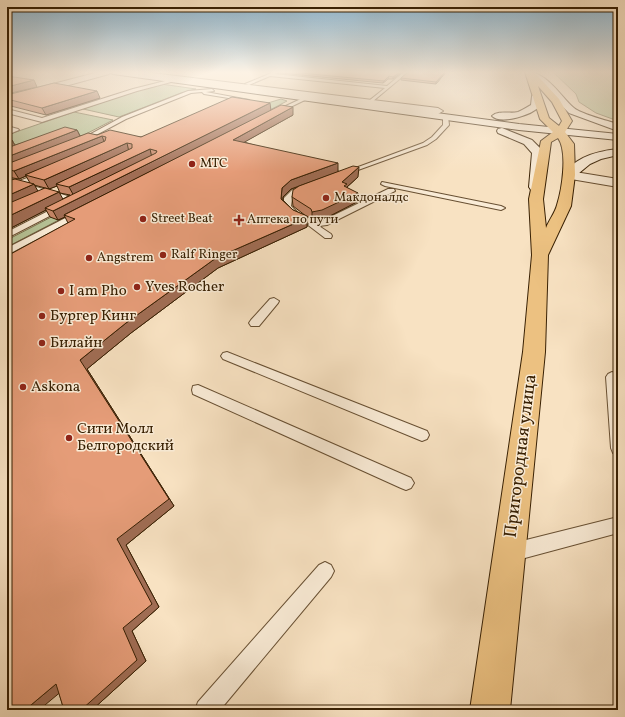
<svg xmlns="http://www.w3.org/2000/svg" width="625" height="717" font-family="Vollkorn,serif">
<style>
.green{fill:#b7c498;stroke:#78724e}
.lines{fill:none;stroke-linecap:round;stroke-linejoin:round}
.service-casing{stroke:#685033;stroke-width:2}
.minor-casing{stroke:#685033;stroke-width:2}
.tertiary-casing{stroke:#685033;stroke-width:2}
.secondary-casing{stroke:#382003;stroke-width:2}
.primary-casing{stroke:#382003;stroke-width:2}
.service{fill:#faecd7;fill-rule:evenodd}
.minor{fill:#faecd7;fill-rule:evenodd}
.tertiary{fill:#faecd7;fill-rule:evenodd}
.secondary{fill:#faecd7;fill-rule:evenodd}
.primary{fill:#ecc181;fill-rule:evenodd}
.wall{fill:#c58667;stroke:#382003;fill-rule:evenodd}
.shaded-wall{fill:#a06d54;stroke:#382003}
.building{fill:#e59c78;stroke:#382003}
.poi-dot{fill:#8f2418;stroke:#faecd7;stroke-width:1.5}
.labels{text-anchor:middle;dominant-baseline:central;stroke-width:3;stroke-linejoin:round;paint-order:stroke}
.far-poi-label{font-size:13px;fill:#382003;stroke:#faecd7;text-anchor:start}
.poi-label{font-size:15px;fill:#382003;stroke:#faecd7;text-anchor:start}
.near-street-label{font-size:18px;fill:#382003;stroke:#faecd7}
</style>
<rect width="100%" height="100%" fill="#f8e2c2"/>
<filter id="stains"><feTurbulence type="fractalNoise" baseFrequency=".005" numOctaves="4"/><feColorMatrix values="0 0 0 0 .2 0 0 0 0 .09 0 0 0 0 .02 0 0 0 .5 -.17"/></filter>
<radialGradient id="worn" r=".72"><stop offset=".6" stop-color="#630" stop-opacity="0"/><stop offset="1" stop-color="#630" stop-opacity=".3"/></radialGradient>
<path class="green" d="M 553,72 L 618,72 L 618,121 L 596,113 L 579,102 L 576,94 Z
M 161,84 L 196,89 L 181,93 L 119,117 L 83,109 L 127,94 Z
M 281,99 L 287,101 L 7,247 L 7,240 L 269,104 L 268,103 Z
M 74,112 L 113,120 L 82,136 L 59,131 L 7,151 L 7,135 Z"/>
<g class="lines">
<g class="service-casing">
<path id="service" d="M 274,72 L 279,72 L 275,74 L 387,86 L 404,72 L 408,72 L 372,102 L 370,100 L 385,88 L 270,76 L 249,85 L 245,84 Z
M 173,79 L 175,81 L 137,91 L 42,122 L 7,113 L 7,109 L 42,118 L 133,89 Z
M 212,89 L 214,91 L 206,92 L 249,100 L 247,101 L 204,94 L 202,92 L 191,93 L 126,119 L 83,142 L 78,141 L 122,117 L 188,91 Z
M 305,97 L 309,98 L 276,114 L 271,113 Z
M 443,115 L 448,116 L 449,125 L 436,139 L 427,145 L 347,174 L 342,173 L 423,143 L 432,137 L 443,125 Z
M 7,126 L 18,129 L 19,130 L 7,135 L 7,131 L 10,130 L 7,130 Z
M 43,172 L 46,174 L 45,175 L 26,184 L 78,199 L 78,203 L 72,203 L 20,186 L 7,191 L 7,186 L 13,184 L 7,182 L 7,178 L 19,181 Z
M 382,182 L 501,206 L 505,208 L 501,210 L 385,186 L 381,184 Z
M 304,185 L 307,185 L 311,187 L 298,194 L 292,199 L 291,206 L 300,215 L 299,217 L 293,217 L 283,207 L 284,198 L 292,190 Z
M 388,189 L 394,189 L 395,191 L 327,225 L 319,226 L 331,234 L 332,236 L 331,238 L 325,238 L 308,225 L 311,222 L 322,221 Z
M 60,205 L 63,205 L 67,207 L 7,238 L 7,232 Z
M 79,211 L 85,211 L 86,213 L 7,255 L 7,248 Z
M 274,298 L 279,301 L 278,303 L 259,326 L 251,326 L 249,323 L 251,320 L 270,299 Z
M 227,352 L 427,431 L 429,435 L 427,439 L 422,441 L 223,359 L 221,356 L 223,353 Z
M 612,372 L 616,374 L 618,377 L 618,455 L 613,453 L 611,448 L 606,377 L 608,374 Z
M 198,385 L 411,478 L 414,483 L 411,488 L 406,490 L 401,488 L 193,394 L 192,390 L 193,386 Z
M 618,517 L 618,533 L 510,562 L 504,559 L 501,553 L 504,547 L 510,544 Z
M 325,562 L 331,565 L 334,571 L 331,577 L 220,710 L 195,710 L 198,702 L 319,565 Z"/>
</g>
<g class="minor-casing">
<path id="minor" d="M 125,72 L 144,72 L 438,108 L 443,111 L 438,114 L 402,110 L 129,74 Z
M 569,171 L 618,179 L 618,187 L 565,178 L 563,175 L 565,172 Z"/>
</g>
<g class="tertiary-casing">
<path id="tertiary" d="M 99,72 L 110,72 L 109,74 L 7,102 L 7,96 Z"/>
</g>
<g class="secondary-casing">
<path id="secondary" d="M 109,72 L 128,72 L 519,124 L 618,134 L 618,140 L 519,130 L 113,74 Z
M 525,72 C 546,70 560,96 574,108 C 581,114 608,121 618,124 L 618,131 L 569,113 L 538,81 Z
M 536,93 L 540,96 L 540,106 C 532,115 501,125 492,116 C 498,110 510,114 518,112 C 523,110 527,107 531,105 L 532,96 Z
M 502,128 L 532,140 L 544,152 L 543,187 L 541,190 L 531,190 L 529,187 L 532,153 L 524,144 L 498,133 L 497,131 L 498,129 Z
M 618,149 L 618,155 L 601,159 L 590,164 L 573,178 L 565,178 L 563,175 C 575,157 598,151 618,149 Z"/>
</g>
<g class="primary-casing">
<path id="primary" d="M 525,72 L 533,72 L 535,73 L 559,99 L 572,121 L 565,132 L 574,144 L 575,175 L 571,206 L 548,255 L 545,352 L 510,710 L 470,710 L 523,352 L 532,255 L 529,199 L 541,141 L 553,132 L 540,119 ZM 538,86 L 552,102 L 562,121 L 559,126 L 549,118 ZM 558,138 C 568,152 562,189 557,205 C 555,213 549,220 546,228 L 543,199 L 551,142 Z"/>
</g>
<use href="#service" class="service"/>
<use href="#minor" class="minor"/>
<use href="#tertiary" class="tertiary"/>
<use href="#secondary" class="secondary"/>
<use href="#primary" class="primary"/>
</g>
<path class="wall" d="M 280,72 L 402,72 L 393,79 L 388,79 L 383,83 L 280,73 Z
M 446,72 L 436,84 L 401,80 L 401,78 Z
M 7,95 L 100,98 L 46,115 L 7,105 Z
M 271,111 L 293,115 L 244,142 L 338,171 L 358,177 L 347,187 L 357,202 L 322,220 L 312,221 L 311,219 L 307,216 L 307,227 L 218,268 L 131,333 L 87,369 L 174,506 L 126,545 L 159,607 L 132,631 L 146,661 L 92,710 L 64,710 L 59,693 L 68,223 L 65,217 L 58,220 L 50,217 L 46,210 L 7,230 L 7,181 L 30,183 L 26,176 L 19,179 L 7,177 L 7,139 L 12,140 L 15,145 L 77,130 L 80,136 L 97,135 L 141,137 ZM 34,185 L 49,189 L 57,186 L 60,193 L 70,195 L 63,199 L 38,192 ZM 298,186 L 292,197 L 293,206 L 306,216 L 293,210 L 283,200 L 283,197 L 291,189 Z"/>
<path class="shaded-wall" d="M 400,72 L 402,72 L 393,79 L 393,77 Z
M 445,72 L 446,72 L 436,84 L 436,82 Z
M 389,76 L 388,79 L 383,83 L 384,81 Z
M 34,80 L 37,87 L 7,94 L 7,87 Z
M 97,91 L 100,98 L 46,115 L 42,108 Z
M 270,103 L 271,111 L 64,215 L 65,217 L 58,220 L 53,211 Z
M 293,107 L 293,115 L 234,148 L 233,140 Z
M 77,130 L 81,138 L 7,167 L 7,157 Z
M 102,136 L 105,144 L 25,175 L 26,176 L 19,179 L 14,171 Z
M 12,140 L 16,148 L 7,152 L 7,142 Z
M 127,143 L 129,152 L 56,184 L 57,186 L 49,189 L 44,180 Z
M 150,149 L 152,158 L 74,196 L 69,187 Z
M 338,163 L 338,172 L 291,189 L 283,197 L 282,208 L 281,199 L 282,188 L 291,180 Z
M 359,167 L 358,177 L 347,187 L 346,194 L 342,182 Z
M 34,184 L 39,193 L 7,208 L 7,196 Z
M 59,192 L 64,201 L 45,208 L 46,210 L 7,230 L 7,217 Z
M 358,193 L 357,202 L 322,220 L 312,221 L 312,212 Z
M 307,218 L 307,227 L 218,268 L 131,333 L 87,369 L 174,506 L 126,545 L 159,607 L 132,631 L 146,661 L 92,710 L 81,710 L 117,539 L 80,360 L 126,323 L 216,258 Z
M 56,684 L 69,685 L 39,710 L 25,710 Z"/>
<path class="building" d="M 290,72 L 400,72 L 393,77 L 389,76 L 384,81 Z
M 408,72 L 445,72 L 436,82 L 401,78 Z
M 7,76 L 34,80 L 7,87 Z
M 54,83 L 97,91 L 42,108 L 7,99 L 7,95 Z
M 232,97 L 270,103 L 53,211 L 45,208 L 156,153 L 157,151 L 150,149 L 69,187 L 56,184 L 132,148 L 132,144 L 127,143 L 44,180 L 25,175 L 105,141 L 106,137 L 102,136 L 14,171 L 7,169 L 7,164 L 88,133 L 97,135 L 110,130 L 141,137 Z
M 281,105 L 293,107 L 233,140 L 338,163 L 291,180 L 282,188 L 281,199 L 293,210 L 307,216 L 307,218 L 216,258 L 126,323 L 80,360 L 169,499 L 117,539 L 152,604 L 123,628 L 137,660 L 81,710 L 64,710 L 56,684 L 25,710 L 7,710 L 7,256 L 75,219 L 64,215 Z
M 65,127 L 77,130 L 7,157 L 7,148 Z
M 7,139 L 12,140 L 7,142 Z
M 353,166 L 359,167 L 342,182 L 347,184 L 344,186 L 358,193 L 322,210 L 312,212 L 311,209 L 292,197 L 293,190 L 299,186 Z
M 15,179 L 34,184 L 7,196 L 7,181 Z
M 45,188 L 59,192 L 7,217 L 7,204 Z"/>
<linearGradient id="sky" x2="0" y2="1"><stop stop-color="#8bb8d5"/><stop offset="0.42" stop-color="#fcf2e4"/><stop offset="1" stop-color="#fcf2e4" stop-opacity="0"/></linearGradient>
<rect width="625" height="172" fill="url(#sky)"/>
<g class="poi-dot">
<circle cx="192" cy="164" r="4"/>
<circle cx="326" cy="198" r="4"/>
<circle cx="143" cy="219" r="4"/>
<path d="M237 214h4v4h4v4h-4v4h-4v-4h-4v-4h4z"/>
<circle cx="163" cy="255" r="4"/>
<circle cx="89" cy="258" r="4"/>
<circle cx="137" cy="287" r="4"/>
<circle cx="61" cy="291" r="4"/>
<circle cx="42" cy="316" r="4"/>
<circle cx="42" cy="343" r="4"/>
<circle cx="23" cy="387" r="4"/>
<circle cx="69" cy="438" r="4"/>
</g>
<g class="labels">
<g class="far-poi-label">
<text x="200" y="164">МТС</text>
<text x="334" y="198">Макдоналдс</text>
<text x="151" y="219">Street Beat</text>
<text x="247" y="220">Аптека по пути</text>
<text x="171" y="255">Ralf Ringer</text>
<text x="97" y="258">Angstrem</text>
</g>
<g class="poi-label">
<text x="145" y="287">Yves Rocher</text>
<text x="69" y="291">I am Pho</text>
<text x="50" y="316">Бургер Кинг</text>
<text x="50" y="343">Билайн</text>
<text x="31" y="387">Askona</text>
<text x="77" y="429">Сити Молл<tspan x="77" dy="17">Белгородский</tspan></text>
</g>
<g class="near-street-label">
<text transform="translate(521 456) rotate(-83)">Пригородная улица</text>
</g>
</g>
<rect width="625" height="717" fill="none" stroke="#f8e2c2" stroke-width="24"/>
<rect x="8" y="8" width="609" height="701" fill="none" stroke="#382003" stroke-width="2"/>
<rect x="12" y="12" width="601" height="693" fill="none" stroke="#382003"/>
<rect width="100%" height="100%" filter="url(#stains)"/>
<rect width="100%" height="100%" fill="url(#worn)"/>
</svg>
